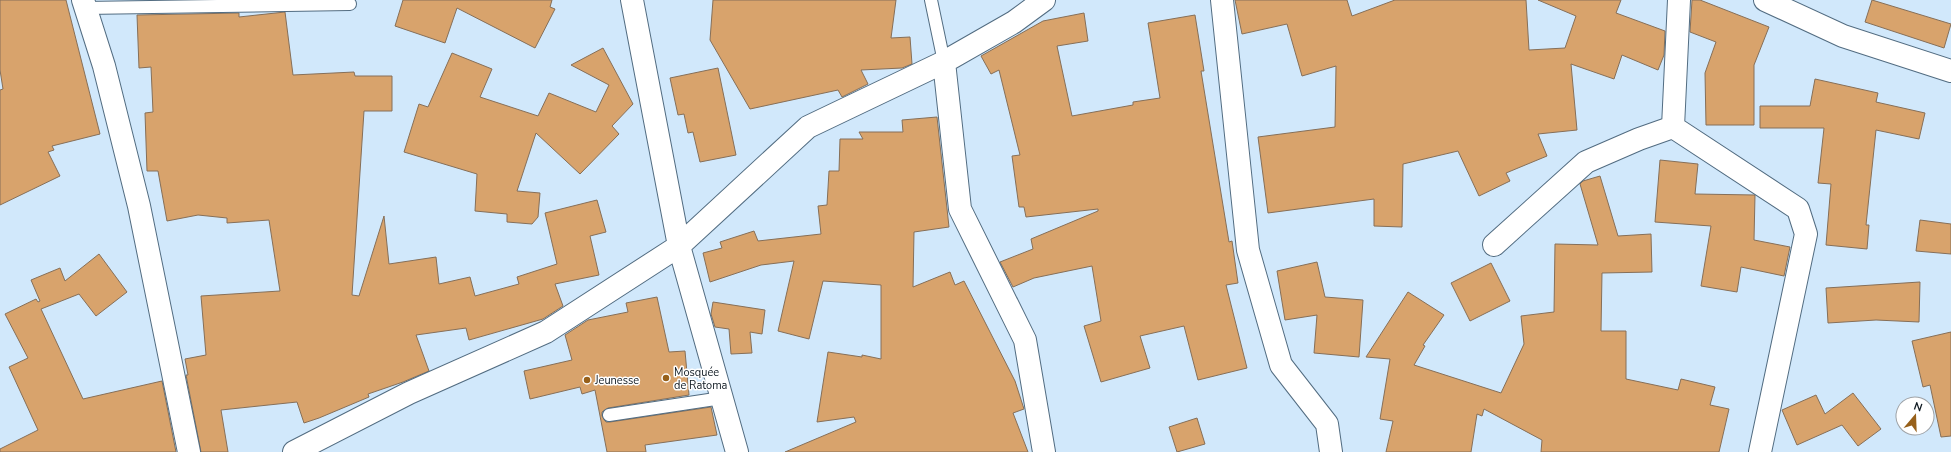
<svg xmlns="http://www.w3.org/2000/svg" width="1951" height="452" font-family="'Nunito Sans',sans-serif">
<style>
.building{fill:#d8a36c;stroke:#866f58}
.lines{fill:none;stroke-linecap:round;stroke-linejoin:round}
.lane-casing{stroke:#526c81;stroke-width:14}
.street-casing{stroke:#526c81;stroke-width:24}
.lane{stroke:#fff;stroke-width:12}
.street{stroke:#fff;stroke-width:22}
.poi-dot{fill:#97601a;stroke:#fff;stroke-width:1.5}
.labels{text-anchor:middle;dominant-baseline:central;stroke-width:3;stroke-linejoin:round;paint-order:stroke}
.poi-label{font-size:11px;fill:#101a22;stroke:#fff;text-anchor:start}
</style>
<rect width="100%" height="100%" fill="#d1e8fb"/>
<path class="building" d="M 0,0 L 66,0 L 100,134 L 52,146 L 54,150 L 48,152 L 60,176 L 0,205 L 0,90 L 3,89 L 0,70 Z
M 403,0 L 552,0 L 550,7 L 555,9 L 535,48 L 457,8 L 445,43 L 395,26 Z
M 713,0 L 896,0 L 891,38 L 910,37 L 912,64 L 902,68 L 861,70 L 868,84 L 842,97 L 838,90 L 750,109 L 710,40 Z
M 1235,0 L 1347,0 L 1352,16 L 1395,0 L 1526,0 L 1529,50 L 1565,48 L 1576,16 L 1538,0 L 1621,0 L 1616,13 L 1665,31 L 1664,55 L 1658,70 L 1622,55 L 1614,79 L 1571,64 L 1577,130 L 1538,134 L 1547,156 L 1506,173 L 1510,181 L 1479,196 L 1458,151 L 1403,164 L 1402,227 L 1374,226 L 1374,199 L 1268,213 L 1258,137 L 1335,127 L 1336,66 L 1302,76 L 1287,24 L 1242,34 Z
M 1692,0 L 1700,0 L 1769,27 L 1754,65 L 1754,125 L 1706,125 L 1705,73 L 1716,42 L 1690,32 Z
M 1872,0 L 1951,24 L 1944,48 L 1865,22 Z
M 285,12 L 293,75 L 354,72 L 355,76 L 392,76 L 392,111 L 364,111 L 352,295 L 359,296 L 384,216 L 389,264 L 436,257 L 439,284 L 470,277 L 475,296 L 519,284 L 517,277 L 557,264 L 545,213 L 597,200 L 606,232 L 590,236 L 599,275 L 555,284 L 563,306 L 543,319 L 469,340 L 466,328 L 416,335 L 429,371 L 403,382 L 368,394 L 369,397 L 319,418 L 304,423 L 297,402 L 221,410 L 228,452 L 201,452 L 186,375 L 188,375 L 185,359 L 206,355 L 201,296 L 280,291 L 269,220 L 227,223 L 227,218 L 198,215 L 167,221 L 158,171 L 147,171 L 145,113 L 153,112 L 151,67 L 139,68 L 137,15 L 239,13 L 239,17 Z
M 1084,13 L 1088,41 L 1057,46 L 1072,116 L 1133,105 L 1133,102 L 1160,98 L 1148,23 L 1195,15 L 1204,71 L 1201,71 L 1229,242 L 1232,241 L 1238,283 L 1226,285 L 1247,368 L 1198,380 L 1184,326 L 1140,336 L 1150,368 L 1101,382 L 1084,326 L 1101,321 L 1092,266 L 1034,278 L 1013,287 L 1000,262 L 1033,249 L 1031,239 L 1098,211 L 1098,209 L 1026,217 L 1024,207 L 1019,207 L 1012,156 L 1020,155 L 999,70 L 991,74 L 981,56 L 1043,21 Z
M 603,48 L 633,104 L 612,126 L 619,134 L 580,174 L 536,133 L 517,191 L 540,193 L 538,217 L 532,224 L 507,222 L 507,214 L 475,211 L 477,174 L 404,152 L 419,104 L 428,107 L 452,53 L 492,69 L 480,97 L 538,116 L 549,93 L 596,112 L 609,85 L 571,65 Z
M 718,68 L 736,155 L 700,162 L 693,132 L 688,133 L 684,114 L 678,115 L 670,78 Z
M 1815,79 L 1878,93 L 1876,102 L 1925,113 L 1919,139 L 1876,130 L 1866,225 L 1869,225 L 1867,249 L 1826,245 L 1831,184 L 1818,183 L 1824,128 L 1760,128 L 1760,106 L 1810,106 Z
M 937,117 L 949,227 L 914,232 L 913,287 L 950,272 L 955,285 L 964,281 L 1015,381 L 1024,409 L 1013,413 L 1028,452 L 785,452 L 856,422 L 854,417 L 817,422 L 828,352 L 862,357 L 862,355 L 881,359 L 881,285 L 823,281 L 809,339 L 778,331 L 794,261 L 761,265 L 710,282 L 703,253 L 722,248 L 720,242 L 754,231 L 758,241 L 821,234 L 818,206 L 827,205 L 829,171 L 839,171 L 840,139 L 863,139 L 859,132 L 903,132 L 902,120 Z
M 1660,160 L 1698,164 L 1695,194 L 1755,195 L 1754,240 L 1790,247 L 1784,276 L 1741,267 L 1737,292 L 1701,286 L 1711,226 L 1655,222 Z
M 1600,176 L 1618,236 L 1651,234 L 1652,272 L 1602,273 L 1601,331 L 1626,331 L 1626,379 L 1678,390 L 1681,379 L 1715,387 L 1710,405 L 1729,409 L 1719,452 L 1541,452 L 1542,440 L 1484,409 L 1482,416 L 1477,414 L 1471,452 L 1386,452 L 1393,421 L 1380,419 L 1390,359 L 1366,357 L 1408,292 L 1444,315 L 1423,345 L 1425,346 L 1414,365 L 1501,393 L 1524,344 L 1521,316 L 1554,312 L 1555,244 L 1598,245 L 1580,184 L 1583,181 Z
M 1920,220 L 1951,224 L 1951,254 L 1916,251 Z
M 99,254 L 127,292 L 96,316 L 79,294 L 41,309 L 83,399 L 162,381 L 176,452 L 0,452 L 0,449 L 38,430 L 9,367 L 28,358 L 5,314 L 36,299 L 38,302 L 40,301 L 31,280 L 60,268 L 65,281 Z
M 1317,262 L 1325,297 L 1363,300 L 1359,357 L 1314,353 L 1317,315 L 1285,320 L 1277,271 Z
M 1491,263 L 1510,301 L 1470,321 L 1451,283 Z
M 1920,282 L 1919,322 L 1876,320 L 1828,323 L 1826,288 Z
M 657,297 L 669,352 L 685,351 L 689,395 L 608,408 L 602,412 L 602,416 L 606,422 L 610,422 L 711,407 L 717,435 L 645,445 L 646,452 L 607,452 L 595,390 L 582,394 L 580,387 L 530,399 L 524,371 L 572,360 L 565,335 L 588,320 L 628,312 L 626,303 Z
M 713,302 L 765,310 L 762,334 L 750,332 L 752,353 L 731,354 L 729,329 L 715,327 L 711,314 Z
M 1951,332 L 1951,436 L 1941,437 L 1930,385 L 1923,387 L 1912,341 Z
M 1853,393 L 1881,429 L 1858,446 L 1842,425 L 1797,445 L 1782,410 L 1816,395 L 1825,414 Z
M 1197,418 L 1205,444 L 1177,452 L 1169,427 Z"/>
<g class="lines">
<g class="lane-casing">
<path id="lane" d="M 931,0 L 944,62
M 84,8 L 350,4
M 609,415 L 722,398"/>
</g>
<g class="street-casing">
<path id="street" d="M 83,0 L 104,66 L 139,206 L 189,452
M 632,0 L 679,246 L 737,452
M 1222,0 L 1248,250 L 1281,365 L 1327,424 L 1331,452
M 1765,0 L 1843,36 L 1951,71
M 944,62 L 960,209 L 1025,340 L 1044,452
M 1673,127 L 1798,209 L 1806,234 L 1760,452
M 1494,245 L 1586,162 L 1639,139 L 1673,127 L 1679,0
M 294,452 L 409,393 L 546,332 L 679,246 L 808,127 L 944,62 L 1014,22 L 1044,0"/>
</g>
<use href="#lane" class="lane"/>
<use href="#street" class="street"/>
</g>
<g class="poi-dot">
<circle cx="666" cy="378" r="4"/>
<circle cx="587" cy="380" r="4"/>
</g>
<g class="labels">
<g class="poi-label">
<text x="674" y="372">Mosquée<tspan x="674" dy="13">de Ratoma</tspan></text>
<text x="595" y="380">Jeunesse</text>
</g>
</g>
<g transform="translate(1915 416) rotate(19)"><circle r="19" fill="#ffffff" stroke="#9fa3a7"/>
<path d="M0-3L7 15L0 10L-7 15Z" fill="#97601a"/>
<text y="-6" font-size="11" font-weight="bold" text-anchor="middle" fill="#101a22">N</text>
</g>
</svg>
